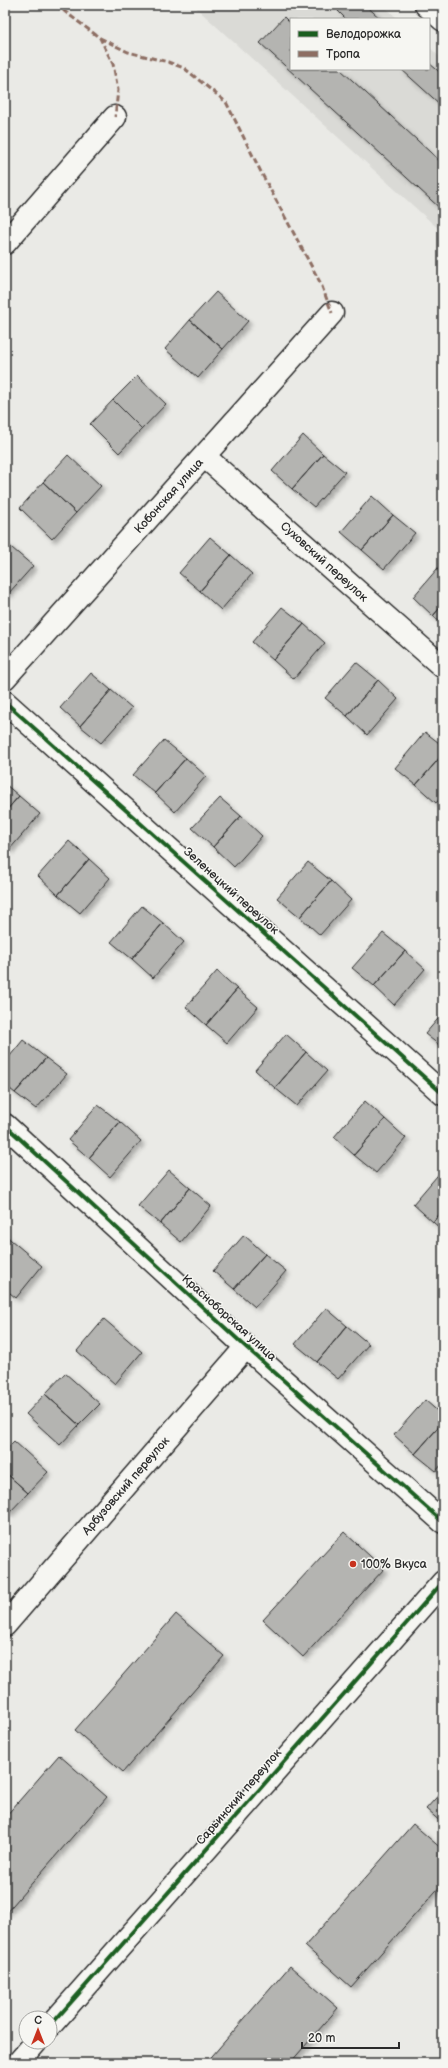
<svg xmlns="http://www.w3.org/2000/svg" width="448" height="2068" font-family="'Balsamiq Sans',sans-serif">
<style>
.built{fill:#dadad6}
.building{fill:#b4b4b1;stroke:#2b2b2b;filter:url(#shadow)}
.lines{fill:none;stroke-linecap:round;stroke-linejoin:round}
.minor-casing{stroke:#2b2b2b;stroke-width:25}
.primary-casing{stroke:#2b2b2b;stroke-width:25}
.minor{stroke:#f6f6f2;stroke-width:22}
.primary{stroke:#f6f6f2;stroke-width:22}
.quiet{stroke:#8d6e63;stroke-width:3;stroke-dasharray:6 3;stroke-linecap:butt}
.cycleway-casing{stroke:#f6f6f2;stroke-width:6}
.cycleway{stroke:#1b5e20;stroke-width:4}
.poi-dot{fill:#c8321e;stroke:#f6f6f2;stroke-width:1.5}
.labels{text-anchor:middle;dominant-baseline:central;stroke-width:3;stroke-linejoin:round;paint-order:stroke}
.street-label{font-size:12px;fill:#2b2b2b;stroke:#f6f6f2}
.poi-label{font-size:12px;fill:#2b2b2b;stroke:#f6f6f2;text-anchor:start}
</style>
<defs>
<filter id="shadow"><feDropShadow dx="3.5" dy="3.5" stdDeviation="2" flood-color="#0004"/></filter>
</defs>
<rect width="100%" height="100%" fill="#eaeae6"/>
<filter id="ink" filterUnits="userSpaceOnUse"><feTurbulence type="fractalNoise" baseFrequency=".025" numOctaves="2"/><feDisplacementMap in="SourceGraphic" scale="8" xChannelSelector="R" yChannelSelector="G"/><feConvolveMatrix kernelMatrix="1 2 1 2 8 2 1 2 1" color-interpolation-filters="sRGB"/></filter>
<g filter="url(#ink)">
<path class="built" d="M 193,5 L 383,5 L 398,19 L 291,19 L 291,69 L 429,69 L 429,47 L 443,60 L 443,233 Z"/>
<path class="building" d="M 344,5 L 365,5 L 381,19 L 346,19 L 338,11 Z
M 284,17 L 291,24 L 291,69 L 340,69 L 443,164 L 443,211 L 260,43 Z
M 429,63 L 443,75 L 443,107 L 401,69 L 429,69 Z
M 216,292 L 248,321 L 223,349 L 190,320 Z
M 190,320 L 223,349 L 198,378 L 165,349 Z
M 137,376 L 166,404 L 142,429 L 113,400 Z
M 113,400 L 142,429 L 119,453 L 90,424 Z
M 303,435 L 323,454 L 292,489 L 272,471 Z
M 323,454 L 345,472 L 314,507 L 292,489 Z
M 68,455 L 101,486 L 76,513 L 43,482 Z
M 43,482 L 76,513 L 52,539 L 20,508 Z
M 372,496 L 393,515 L 362,550 L 341,532 Z
M 393,515 L 415,533 L 384,569 L 362,550 Z
M 210,537 L 231,555 L 200,591 L 179,573 Z
M 5,542 L 33,566 L 8,594 L 5,592 Z
M 231,555 L 252,574 L 221,610 L 200,591 Z
M 443,562 L 443,604 L 433,616 L 413,597 Z
M 443,604 L 443,625 L 433,616 Z
M 282,607 L 304,624 L 273,660 L 252,642 Z
M 304,624 L 325,643 L 294,679 L 273,660 Z
M 356,662 L 378,680 L 347,716 L 325,698 Z
M 91,673 L 111,690 L 80,726 L 60,708 Z
M 378,680 L 398,699 L 367,735 L 347,716 Z
M 111,690 L 132,708 L 101,743 L 80,726 Z
M 425,732 L 443,746 L 443,754 L 416,785 L 395,768 Z
M 164,740 L 186,758 L 155,793 L 133,775 Z
M 443,754 L 443,795 L 436,803 L 416,785 Z
M 186,758 L 206,776 L 175,812 L 155,793 Z
M 5,784 L 19,796 L 5,812 Z
M 19,796 L 40,814 L 9,850 L 5,846 L 5,812 Z
M 220,798 L 241,816 L 213,847 L 192,828 Z
M 241,816 L 262,836 L 234,867 L 213,847 Z
M 69,841 L 89,859 L 58,895 L 38,876 Z
M 89,859 L 110,878 L 80,913 L 58,895 Z
M 308,862 L 331,881 L 300,917 L 277,898 Z
M 331,881 L 351,900 L 320,935 L 300,917 Z
M 142,906 L 163,923 L 132,959 L 111,942 Z
M 163,923 L 184,942 L 153,978 L 132,959 Z
M 383,933 L 405,951 L 374,986 L 352,968 Z
M 405,951 L 425,969 L 394,1005 L 374,986 Z
M 217,971 L 237,989 L 206,1025 L 186,1007 Z
M 237,989 L 258,1007 L 227,1043 L 206,1025 Z
M 443,1013 L 443,1048 L 425,1034 Z
M 286,1034 L 306,1052 L 275,1088 L 255,1070 Z
M 23,1040 L 46,1058 L 15,1093 L 5,1085 L 5,1062 Z
M 306,1052 L 327,1071 L 297,1106 L 275,1088 Z
M 46,1058 L 67,1074 L 36,1109 L 15,1093 Z
M 365,1101 L 385,1119 L 354,1155 L 334,1137 Z
M 98,1105 L 120,1122 L 89,1158 L 68,1140 Z
M 385,1119 L 406,1138 L 376,1173 L 354,1155 Z
M 120,1122 L 141,1141 L 110,1177 L 89,1158 Z
M 443,1169 L 443,1210 L 433,1222 L 413,1204 Z
M 169,1170 L 190,1188 L 160,1224 L 138,1206 Z
M 190,1188 L 211,1206 L 181,1242 L 160,1224 Z
M 443,1210 L 443,1231 L 433,1222 Z
M 5,1235 L 42,1266 L 16,1298 L 5,1289 Z
M 244,1235 L 265,1254 L 234,1289 L 213,1271 Z
M 265,1254 L 286,1271 L 255,1307 L 234,1289 Z
M 326,1308 L 347,1326 L 317,1362 L 295,1344 Z
M 104,1319 L 142,1352 L 115,1384 L 77,1351 Z
M 347,1326 L 369,1344 L 338,1379 L 317,1362 Z
M 65,1373 L 100,1404 L 79,1425 L 45,1394 Z
M 45,1394 L 79,1425 L 60,1445 L 26,1414 Z
M 425,1400 L 443,1416 L 443,1422 L 415,1454 L 394,1435 Z
M 443,1422 L 443,1463 L 436,1471 L 415,1454 Z
M 14,1441 L 48,1472 L 28,1493 L 5,1472 L 5,1450 Z
M 5,1472 L 28,1493 L 9,1513 L 5,1510 Z
M 344,1532 L 384,1569 L 303,1657 L 263,1620 Z
M 176,1614 L 224,1656 L 123,1772 L 75,1730 Z
M 59,1755 L 107,1797 L 6,1913 L 5,1817 Z
M 443,1790 L 443,1824 L 426,1809 Z
M 413,1824 L 443,1850 L 443,1883 L 351,1987 L 305,1946 Z
M 290,1966 L 338,2008 L 290,2063 L 206,2063 Z"/>
<g class="lines">
<g class="minor-casing">
<path id="minor" d="M 5,243 L 115,117
M 204,456 L 443,667
M 5,678 L 332,313
M 5,702 L 443,1094
M 5,1125 L 246,1347 L 443,1522
M 5,1625 L 246,1347
M 50,2026 L 443,1582
M 18,2063 L 36,2042"/>
</g>
<g class="primary-casing">
<path id="primary" d="M 426,5 L 443,20"/>
</g>
<use href="#minor" class="minor"/>
<use href="#primary" class="primary"/>
<path class="quiet" d="M 56,5 L 100,38 L 113,64 L 118,90 L 115,117
M 100,38 L 128,52 L 168,62 L 184,68 L 226,102 L 263,176 L 321,284 L 332,313"/>
<g class="cycleway-casing">
<path id="cycleway" d="M 5,702 L 443,1094
M 5,1125 L 246,1347 L 443,1522
M 50,2026 L 443,1582"/>
</g>
<use href="#cycleway" class="cycleway"/>
</g>
</g>
<circle class="poi-dot" cx="353" cy="1564" r="4"/>
<g class="labels">
<g class="street-label">
<text transform="translate(169 496) rotate(-48)">Кобонская улица</text>
<text transform="translate(324 562) rotate(42)">Суховский переулок</text>
<text transform="translate(231 891) rotate(42)">Зеленецкий переулок</text>
<text transform="translate(229 1318) rotate(42)">Красноборская улица</text>
<text transform="translate(126 1486) rotate(-49)">Арбузовский переулок</text>
<text transform="translate(239 1797) rotate(-49)">Сарьинский переулок</text>
</g>
<g class="poi-label">
<text x="361" y="1564">100% Вкуса</text>
</g>
</g>
<rect width="448" height="2068" fill="none" stroke="#f6f6f2" stroke-width="20"/>
<rect x="10" y="10" width="428" height="2048" fill="none" stroke="#2b2b2b" stroke-width="1.5" filter="url(#ink)"/>
<rect x="290" y="18" width="140" height="52" fill="#f6f6f2" stroke="#a5a5a2"/>
<rect x="298" y="31" width="20" height="6" fill="#1b5e20" stroke="#a5a5a2"/>
<text x="326" y="38" font-size="12" fill="#2b2b2b">Велодорожка</text>
<rect x="298" y="51" width="20" height="6" fill="#8d6e63" stroke="#a5a5a2"/>
<text x="326" y="58" font-size="12" fill="#2b2b2b">Тропа</text>
<g transform="translate(38 2030)"><circle r="19" fill="#f6f6f2" stroke="#a5a5a2"/>
<path d="M0-3L7 15L0 10L-7 15Z" fill="#c8321e"/>
<text y="-6" font-size="11" font-weight="bold" text-anchor="middle" fill="#2b2b2b">С</text>
</g>
<path d="M302 2042v6h97v-6" fill="none" stroke="#2b2b2b" stroke-width="2"/>
<text x="308" y="2042" font-size="12" fill="#2b2b2b" stroke="#f6f6f2" stroke-width="3" paint-order="stroke">20 m</text>
</svg>
